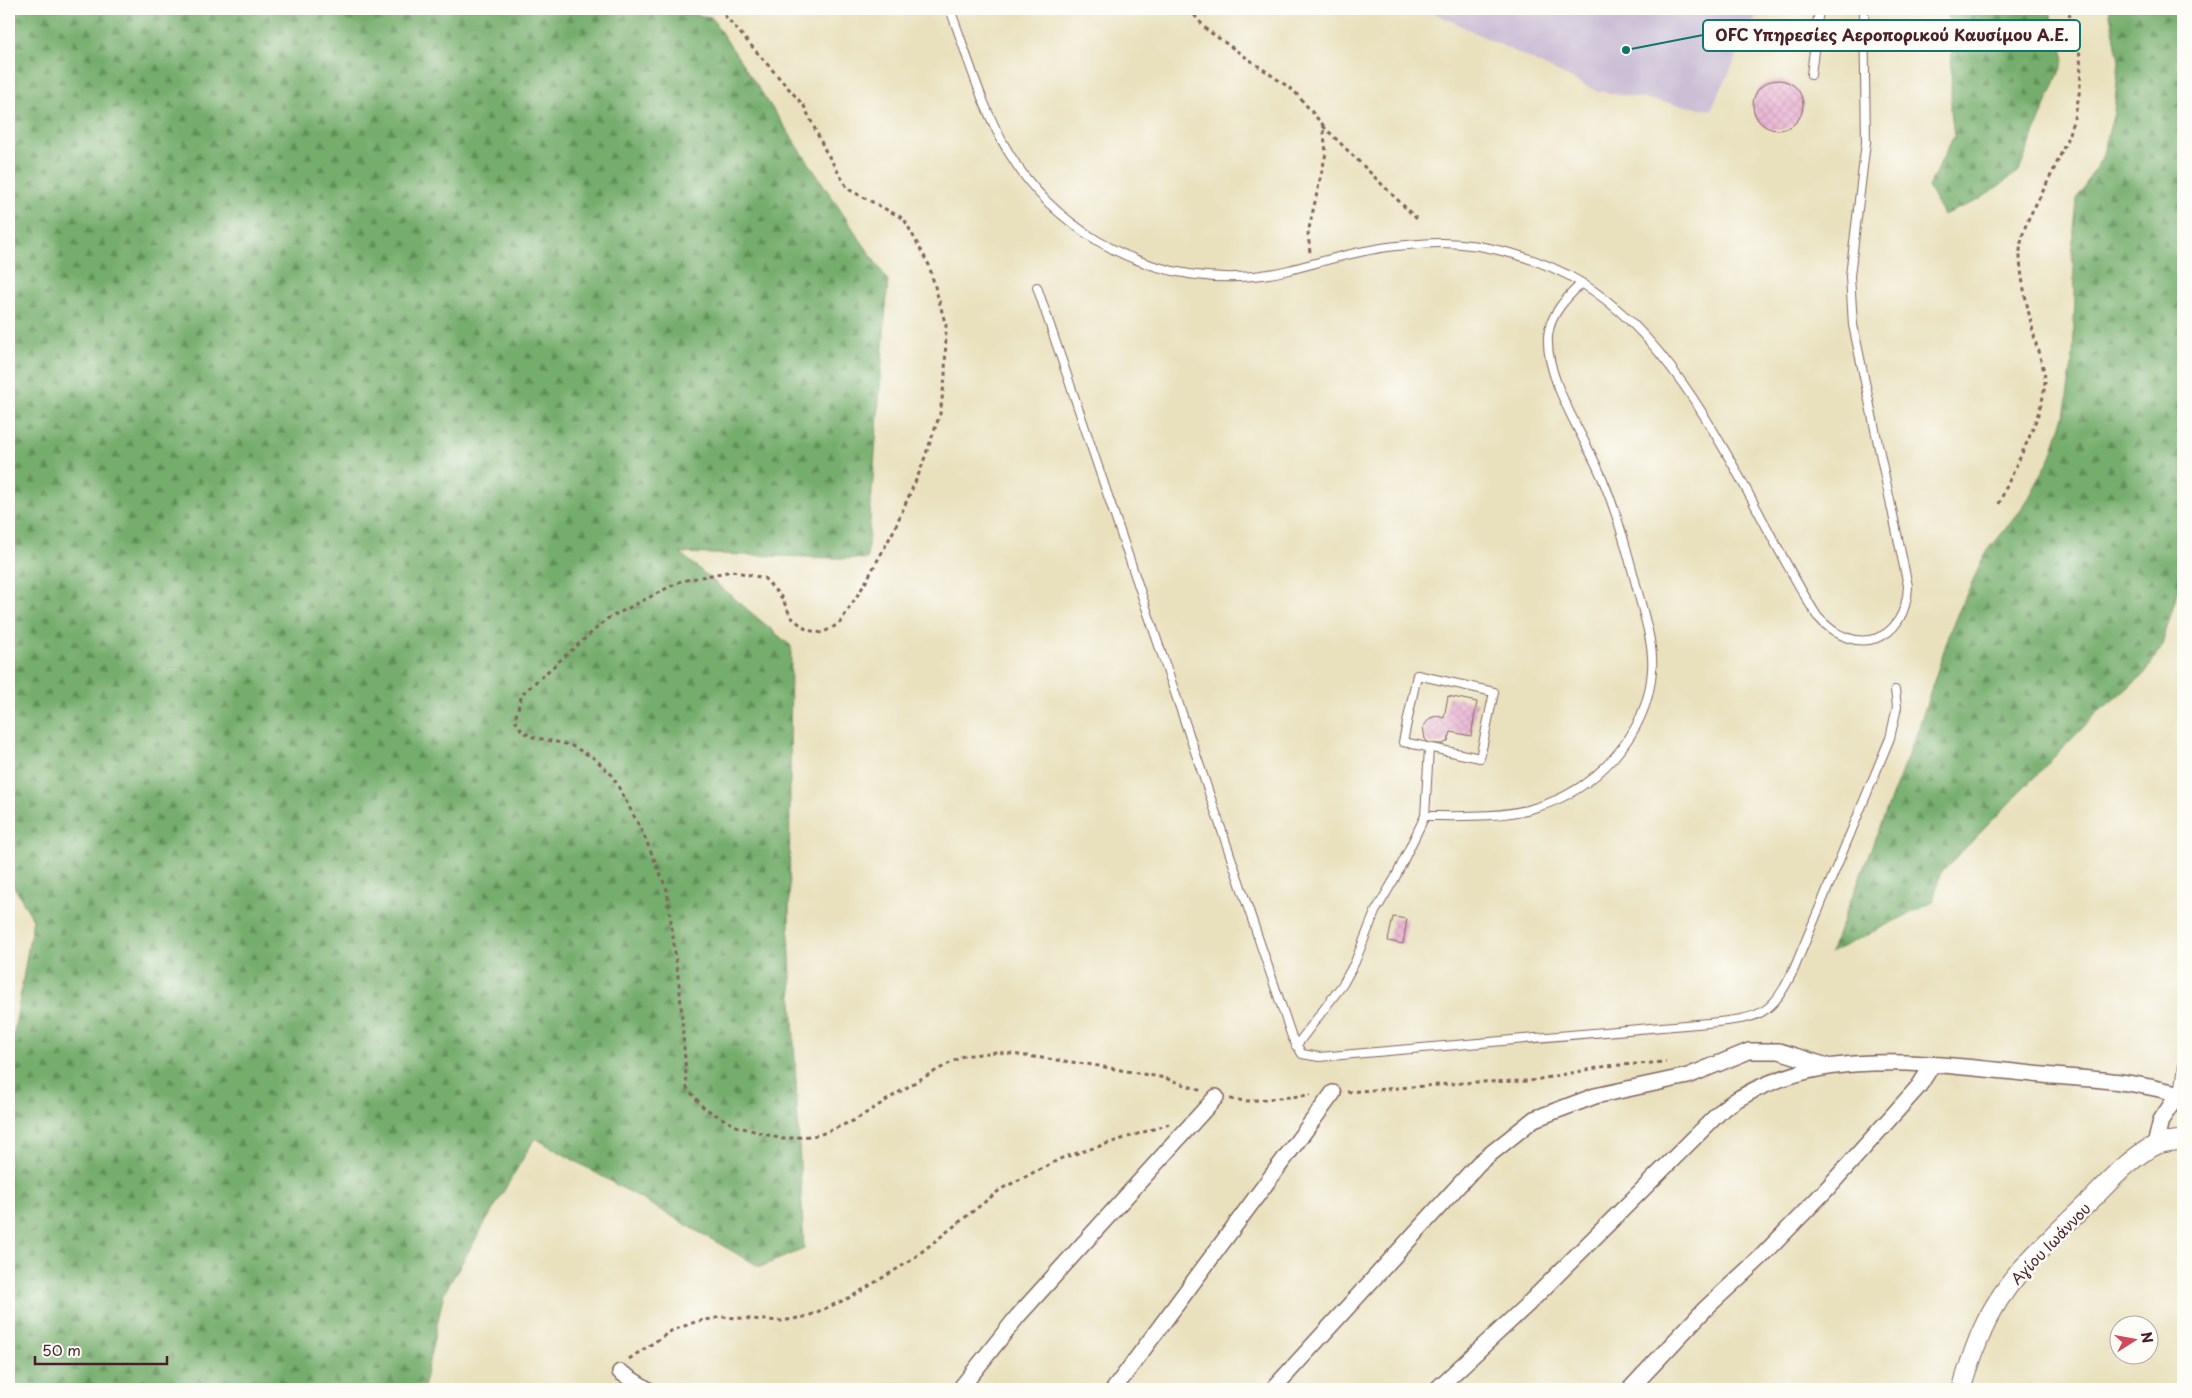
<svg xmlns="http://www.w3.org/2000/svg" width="2192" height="1398" font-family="'Playpen Sans',sans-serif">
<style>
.industrial{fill:#cbbfd5}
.forest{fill:url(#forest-firs);stroke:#5f664c}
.building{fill:url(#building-cross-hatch)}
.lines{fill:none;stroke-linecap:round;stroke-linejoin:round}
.service-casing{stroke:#82635e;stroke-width:10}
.minor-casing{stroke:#82635e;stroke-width:18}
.tertiary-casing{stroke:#82635e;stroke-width:21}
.path{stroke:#82635e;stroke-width:3;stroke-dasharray:4 4;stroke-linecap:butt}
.service{stroke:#fff;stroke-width:8}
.minor{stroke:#fff;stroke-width:15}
.tertiary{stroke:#fff;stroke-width:19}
.labels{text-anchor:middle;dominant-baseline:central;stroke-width:5;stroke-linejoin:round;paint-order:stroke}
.street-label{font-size:15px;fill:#4a1f2b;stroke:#fdfcf7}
.leader{fill:none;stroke:#0f766e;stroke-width:2}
.callout-dot{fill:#0f766e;stroke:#fdfcf7;stroke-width:2}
.callout{fill:#fdfcf7;stroke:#0f766e;stroke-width:2}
.callout-label{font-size:16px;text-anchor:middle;font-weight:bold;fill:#4a1f2b}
</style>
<defs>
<pattern id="forest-firs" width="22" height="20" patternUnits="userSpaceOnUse" patternTransform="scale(1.25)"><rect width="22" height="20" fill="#74ad6c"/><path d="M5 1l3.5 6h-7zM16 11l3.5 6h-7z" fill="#618c59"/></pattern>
<pattern id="building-cross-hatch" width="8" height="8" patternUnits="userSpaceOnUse" patternTransform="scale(1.25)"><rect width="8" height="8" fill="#e8b1d1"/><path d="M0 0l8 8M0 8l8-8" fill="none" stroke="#c898b4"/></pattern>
</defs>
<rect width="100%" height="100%" fill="#fdfcf7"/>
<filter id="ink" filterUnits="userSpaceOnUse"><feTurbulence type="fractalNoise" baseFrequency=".02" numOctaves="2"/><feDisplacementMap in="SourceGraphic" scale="10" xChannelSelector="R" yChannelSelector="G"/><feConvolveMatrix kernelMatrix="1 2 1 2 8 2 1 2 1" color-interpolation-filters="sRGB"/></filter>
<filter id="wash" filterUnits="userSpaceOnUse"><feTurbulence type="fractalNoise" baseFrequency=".0096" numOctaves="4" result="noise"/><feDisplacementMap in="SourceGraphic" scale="20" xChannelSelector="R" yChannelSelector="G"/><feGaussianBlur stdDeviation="1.12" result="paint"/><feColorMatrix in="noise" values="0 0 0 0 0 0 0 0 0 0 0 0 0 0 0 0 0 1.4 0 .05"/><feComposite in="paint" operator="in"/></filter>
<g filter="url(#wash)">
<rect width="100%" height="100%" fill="#e9e1be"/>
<path class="industrial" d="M 1426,9 L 1760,9 L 1711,110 L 1597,91 Z"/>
<path class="forest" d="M 9,9 L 657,9 L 711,17 L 888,281 L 867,559 L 680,553 L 791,646 L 789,935 L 804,1249 L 760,1267 L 535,1138 L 444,1293 L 423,1389 L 9,1389 L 9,1063 L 33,919 L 9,878 Z
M 1946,9 L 2049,9 L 2065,58 L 2019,171 L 1979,200 L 1943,215 L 1928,187 L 1954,136 L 1951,111 L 1952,35 Z
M 2109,9 L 2183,9 L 2183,581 L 2180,584 L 2162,645 L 2145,674 L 2098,712 L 1940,874 L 1933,902 L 1830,953 L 1918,730 L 1952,626 L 1985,554 L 2025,505 L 2051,456 L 2064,416 L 2073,358 L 2075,291 L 2072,251 L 2077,199 L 2102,157 L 2114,113 L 2119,61 Z"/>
<g id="blocks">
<path class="building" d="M1753 105a25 25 0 1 1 50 0a25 25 0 1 1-50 0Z
M 1448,696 L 1477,702 L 1471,736 L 1451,732 L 1448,741 L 1443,744 L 1430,744 L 1425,739 L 1423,727 L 1430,718 L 1437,716 L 1444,718 Z
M 1393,917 L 1407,919 L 1403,944 L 1388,941 Z"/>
</g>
</g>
<g filter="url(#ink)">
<use href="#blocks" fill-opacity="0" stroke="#82635e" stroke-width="1"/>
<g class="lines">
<g class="service-casing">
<path id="service" d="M 950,9 C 968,57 982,109 1009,153 C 1031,190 1062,219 1098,241 C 1155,275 1224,286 1289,270 C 1321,262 1355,251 1388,247 C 1406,245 1425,243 1442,243 C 1485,243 1543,259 1580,282 C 1693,350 1748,507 1817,616 C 1854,659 1906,643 1908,586 L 1853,325 L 1850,276 L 1866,142 L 1864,9
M 1811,75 L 1819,9
M 1037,287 L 1292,1037 L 1302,1054 L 1319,1057 L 1708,1023 C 1759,1018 1771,1017 1794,969 L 1890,738 L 1897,707 L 1895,690
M 1417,675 L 1494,692 L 1480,758 L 1403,742 Z
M 1425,816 C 1461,816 1500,818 1534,808 C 1595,791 1648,735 1652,670 C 1654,645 1644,616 1638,592 C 1628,554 1618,516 1603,480 C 1586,438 1545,381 1548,336 C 1550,314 1567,297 1582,283
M 1296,1046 L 1343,984 L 1355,962 L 1375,912 L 1395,878 L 1425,816 L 1429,748
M 2179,1093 L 2183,1066"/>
</g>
<g class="minor-casing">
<path id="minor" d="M 2155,1145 L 2161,1120 L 2179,1093
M 620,1372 L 647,1389
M 960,1389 L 1017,1317 L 1216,1097
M 1114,1389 L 1333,1093
M 1273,1389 L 1479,1163 L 1534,1119 L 1595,1096 L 1688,1076 L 1749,1051 L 1779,1051 L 1827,1066
M 1437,1389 L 1528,1304 L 1724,1108 C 1815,1043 1929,1064 2033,1074 C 2059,1077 2086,1078 2112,1081 C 2135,1083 2157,1089 2179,1093 L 2183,1096
M 1630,1389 L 1706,1308 L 1760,1258 L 1824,1192 L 1919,1086 L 1933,1064"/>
</g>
<g class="tertiary-casing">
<path id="tertiary" d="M 1962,1389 C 1970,1362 1978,1336 1992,1311 C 2015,1269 2059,1231 2093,1198 C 2111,1180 2131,1157 2154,1146 C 2163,1141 2173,1141 2183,1140"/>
</g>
<path class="path" d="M 719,9 L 804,106 L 825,150 L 848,189 L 904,219 L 929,265 L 946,326 L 945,377 L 940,414 L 920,471 L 893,532 L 864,585 L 839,624 L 822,633 L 807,630 L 791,617 L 782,598 L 764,578 L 732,571 L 681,581 L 607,619 L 522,694 L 515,720 L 522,731 L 533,737 L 570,745 L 594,758 L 612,775 L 643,833 L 667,890 L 680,992 L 687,1088 L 704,1108 L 736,1126 L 782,1139 L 819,1135 L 855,1120 L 917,1081 L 963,1056 L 997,1052 L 1093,1065 L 1165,1078 L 1202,1091
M 1189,9 L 1207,30 L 1294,91 L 1323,125 L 1326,153 L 1308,233 L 1310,253
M 1323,126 L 1419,221
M 1999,504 C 2013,469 2044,416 2045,381 C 2045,370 2040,358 2037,348 C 2031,322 2019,276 2020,251 C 2022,224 2035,208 2046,185 C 2076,127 2095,72 2067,9
M 1347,1092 L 1476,1082 L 1530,1081 L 1607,1066 L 1666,1062
M 1230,1099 L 1247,1101 L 1311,1095
M 629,1359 L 671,1331 L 695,1322 L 722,1317 L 782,1321 L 808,1316 L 851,1297 L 910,1261 L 1001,1189 L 1062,1158 L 1169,1124"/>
<use href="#service" class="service"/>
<use href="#minor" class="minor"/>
<use href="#tertiary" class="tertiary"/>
</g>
</g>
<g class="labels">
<g class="street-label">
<text transform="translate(2050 1243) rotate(-46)">Αγίου Ιωάννου</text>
</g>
</g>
<path class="leader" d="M1626 50L1703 35"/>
<circle class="callout-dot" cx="1626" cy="50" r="5"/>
<rect class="callout" x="1703" y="20" width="377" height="31" rx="5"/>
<g class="callout-label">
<text x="1892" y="41">OFC Υπηρεσίες Αεροπορικού Καυσίμου A.E.</text>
</g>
<rect width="2192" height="1398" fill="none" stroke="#fdfcf7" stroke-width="30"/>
<g transform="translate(2134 1340) rotate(79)"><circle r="24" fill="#fdfcf7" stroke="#b5a4a5"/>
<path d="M0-4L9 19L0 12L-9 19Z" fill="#d1495b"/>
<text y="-8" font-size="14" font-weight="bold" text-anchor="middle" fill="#4a1f2b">N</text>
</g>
<path d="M35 1356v8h132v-8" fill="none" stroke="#4a1f2b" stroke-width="2.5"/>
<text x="42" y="1356" font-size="15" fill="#4a1f2b" stroke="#fdfcf7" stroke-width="4" paint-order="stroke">50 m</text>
</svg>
